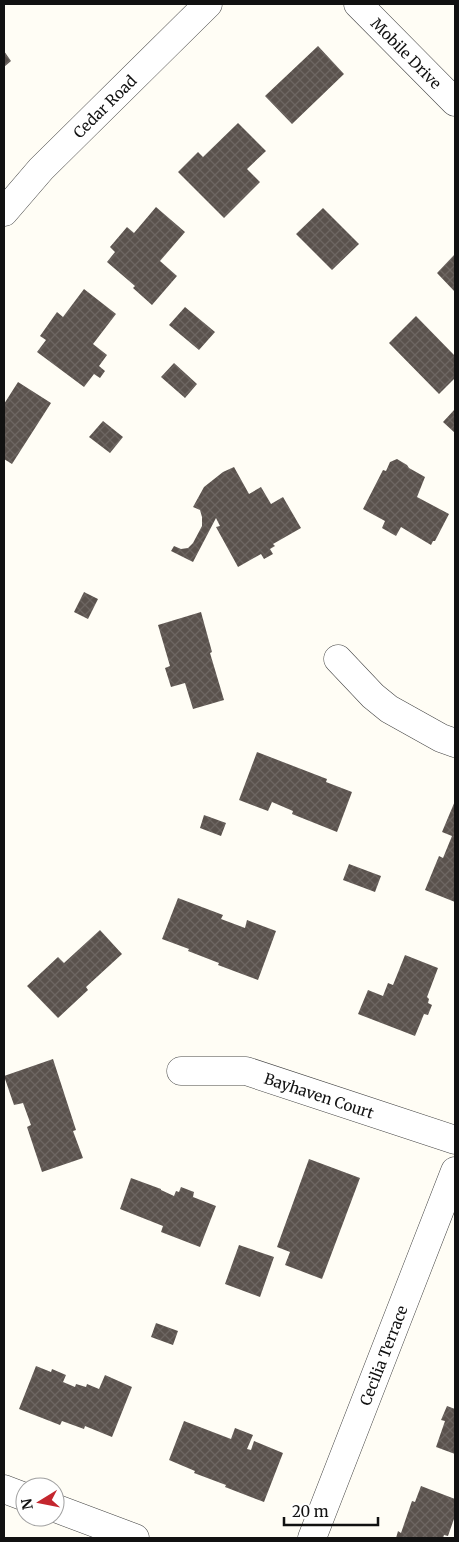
<svg xmlns="http://www.w3.org/2000/svg" width="459" height="1542" font-family="Merriweather,serif">
<style>
.building{fill:url(#building-cross-hatch)}
.lines{fill:none;stroke-linecap:round;stroke-linejoin:round}
.minor-casing{stroke:#444;stroke-width:29}
.minor{stroke:#fff;stroke-width:28}
.labels{text-anchor:middle;dominant-baseline:central;stroke-width:5;stroke-linejoin:round;paint-order:stroke}
.street-label{font-size:15px;fill:#111;stroke:#fff}
</style>
<defs>
<pattern id="building-cross-hatch" width="8" height="8" patternUnits="userSpaceOnUse" patternTransform="scale(1.25)"><rect width="8" height="8" fill="#5a524d"/><path d="M0 0l8 8M0 8l8-8" fill="none" stroke="#6d6662"/></pattern>
</defs>
<rect width="100%" height="100%" fill="#fffdf5"/>
<path class="building" d="M 318,46 L 344,74 L 292,124 L 265,96 Z
M 4,51 L 11,61 L 4,67 Z
M 238,123 L 266,151 L 247,169 L 260,182 L 224,218 L 178,172 L 198,152 L 203,157 Z
M 156,207 L 185,232 L 160,261 L 177,276 L 152,305 L 133,288 L 135,286 L 107,262 L 115,252 L 110,247 L 127,227 L 134,233 Z
M 323,208 L 359,244 L 332,270 L 296,234 Z
M 455,254 L 455,292 L 437,273 Z
M 84,289 L 116,314 L 93,344 L 107,355 L 99,366 L 105,371 L 100,378 L 94,374 L 84,387 L 37,352 L 46,340 L 40,336 L 57,312 L 63,317 Z
M 185,307 L 215,332 L 199,350 L 169,325 Z
M 416,316 L 455,356 L 455,378 L 439,394 L 389,343 Z
M 174,363 L 197,384 L 185,398 L 161,377 Z
M 18,382 L 51,403 L 12,464 L 4,459 L 4,404 Z
M 455,409 L 455,433 L 443,422 Z
M 103,421 L 123,437 L 110,453 L 89,437 Z
M 397,459 L 407,465 L 409,468 L 425,477 L 417,497 L 449,514 L 435,541 L 433,541 L 431,545 L 401,527 L 396,536 L 382,528 L 385,521 L 363,509 L 383,470 L 386,471 L 390,462 Z
M 234,467 L 249,494 L 261,487 L 271,504 L 283,497 L 301,528 L 273,544 L 275,546 L 270,549 L 273,554 L 264,559 L 261,554 L 238,567 L 216,527 L 220,526 L 216,518 L 193,562 L 171,551 L 174,546 L 181,549 L 188,548 L 193,543 L 202,526 L 202,517 L 200,510 L 193,507 L 204,487 L 223,472 Z
M 84,592 L 98,599 L 88,619 L 74,612 Z
M 201,612 L 212,652 L 210,653 L 224,700 L 193,709 L 185,683 L 171,687 L 165,668 L 170,666 L 158,625 Z
M 257,752 L 327,779 L 326,782 L 352,792 L 337,832 L 292,814 L 293,811 L 272,802 L 268,811 L 239,800 Z
M 455,801 L 455,902 L 425,890 L 439,856 L 443,858 L 452,836 L 442,832 Z
M 204,815 L 226,823 L 221,836 L 200,828 Z
M 349,864 L 381,876 L 375,892 L 343,880 Z
M 178,898 L 223,915 L 221,919 L 245,928 L 247,920 L 276,931 L 258,980 L 218,965 L 219,963 L 188,951 L 189,949 L 162,939 Z
M 100,930 L 122,954 L 86,987 L 88,990 L 58,1018 L 27,986 L 58,957 L 64,963 Z
M 405,955 L 438,968 L 427,997 L 429,999 L 428,1003 L 432,1005 L 428,1015 L 424,1014 L 415,1036 L 358,1014 L 368,990 L 383,996 L 388,983 L 393,985 Z
M 53,1059 L 76,1130 L 73,1131 L 83,1158 L 42,1172 L 27,1127 L 31,1125 L 23,1103 L 14,1105 L 4,1076 Z
M 309,1159 L 360,1178 L 322,1279 L 285,1265 L 290,1252 L 277,1247 Z
M 131,1178 L 161,1189 L 161,1190 L 174,1196 L 176,1191 L 179,1192 L 181,1187 L 194,1192 L 193,1197 L 216,1206 L 200,1247 L 161,1232 L 163,1226 L 120,1209 Z
M 239,1245 L 274,1257 L 260,1297 L 225,1284 Z
M 156,1323 L 178,1331 L 173,1345 L 151,1337 Z
M 36,1366 L 51,1372 L 52,1369 L 66,1375 L 63,1382 L 75,1387 L 76,1384 L 86,1387 L 87,1384 L 99,1389 L 105,1375 L 132,1387 L 112,1437 L 85,1426 L 84,1429 L 62,1421 L 60,1425 L 19,1409 Z
M 447,1406 L 455,1409 L 455,1454 L 436,1447 L 445,1421 L 441,1420 Z
M 184,1421 L 231,1439 L 235,1428 L 253,1435 L 247,1449 L 251,1450 L 254,1441 L 283,1453 L 264,1502 L 225,1487 L 226,1485 L 194,1473 L 195,1471 L 169,1460 Z
M 421,1486 L 455,1499 L 455,1516 L 448,1536 L 444,1535 L 443,1538 L 396,1538 L 398,1531 L 401,1533 L 412,1501 L 415,1502 Z"/>
<g class="lines">
<g class="minor-casing">
<g id="minor">
<path id="s1" d="M 358,4 L 455,102"/>
<path id="s2" d="M 4,212 L 41,169 L 208,4"/>
<path d="M 338,659 L 373,696 L 389,709 L 441,738 L 455,743"/>
<path id="s3" d="M 181,1071 L 246,1071 L 455,1140"/>
<path d="M 4,1489 L 25,1497"/>
<path d="M 55,1508 L 135,1538"/>
<path id="s4" d="M 312,1538 L 455,1171"/>
</g>
</g>
<use href="#minor" class="minor"/>
</g>
<g class="labels">
<g class="street-label">
<text stroke="none"><textPath href="#s1" startOffset="69">Mobile Drive</textPath></text>
<text stroke="none"><textPath href="#s2" startOffset="146">Cedar Road</textPath></text>
<text stroke="none"><textPath href="#s3" startOffset="142">Bayhaven Court</textPath></text>
<text stroke="none"><textPath href="#s4" startOffset="196">Cecilia Terrace</textPath></text>
</g>
</g>
<rect width="459" height="1542" fill="none" stroke="#111111" stroke-width="10"/>
<g transform="translate(40 1502) rotate(260)"><circle r="24" fill="#ffffff" stroke="#a0a0a0"/>
<path d="M0-4L9 19L0 12L-9 19Z" fill="#c4262e"/>
<text y="-8" font-size="14" font-weight="bold" text-anchor="middle" fill="#111111">N</text>
</g>
<path d="M284 1517v8h94v-8" fill="none" stroke="#111111" stroke-width="2.5"/>
<text x="292" y="1517" font-size="15" fill="#111111" stroke="#ffffff" stroke-width="4" paint-order="stroke">20 m</text>
</svg>
